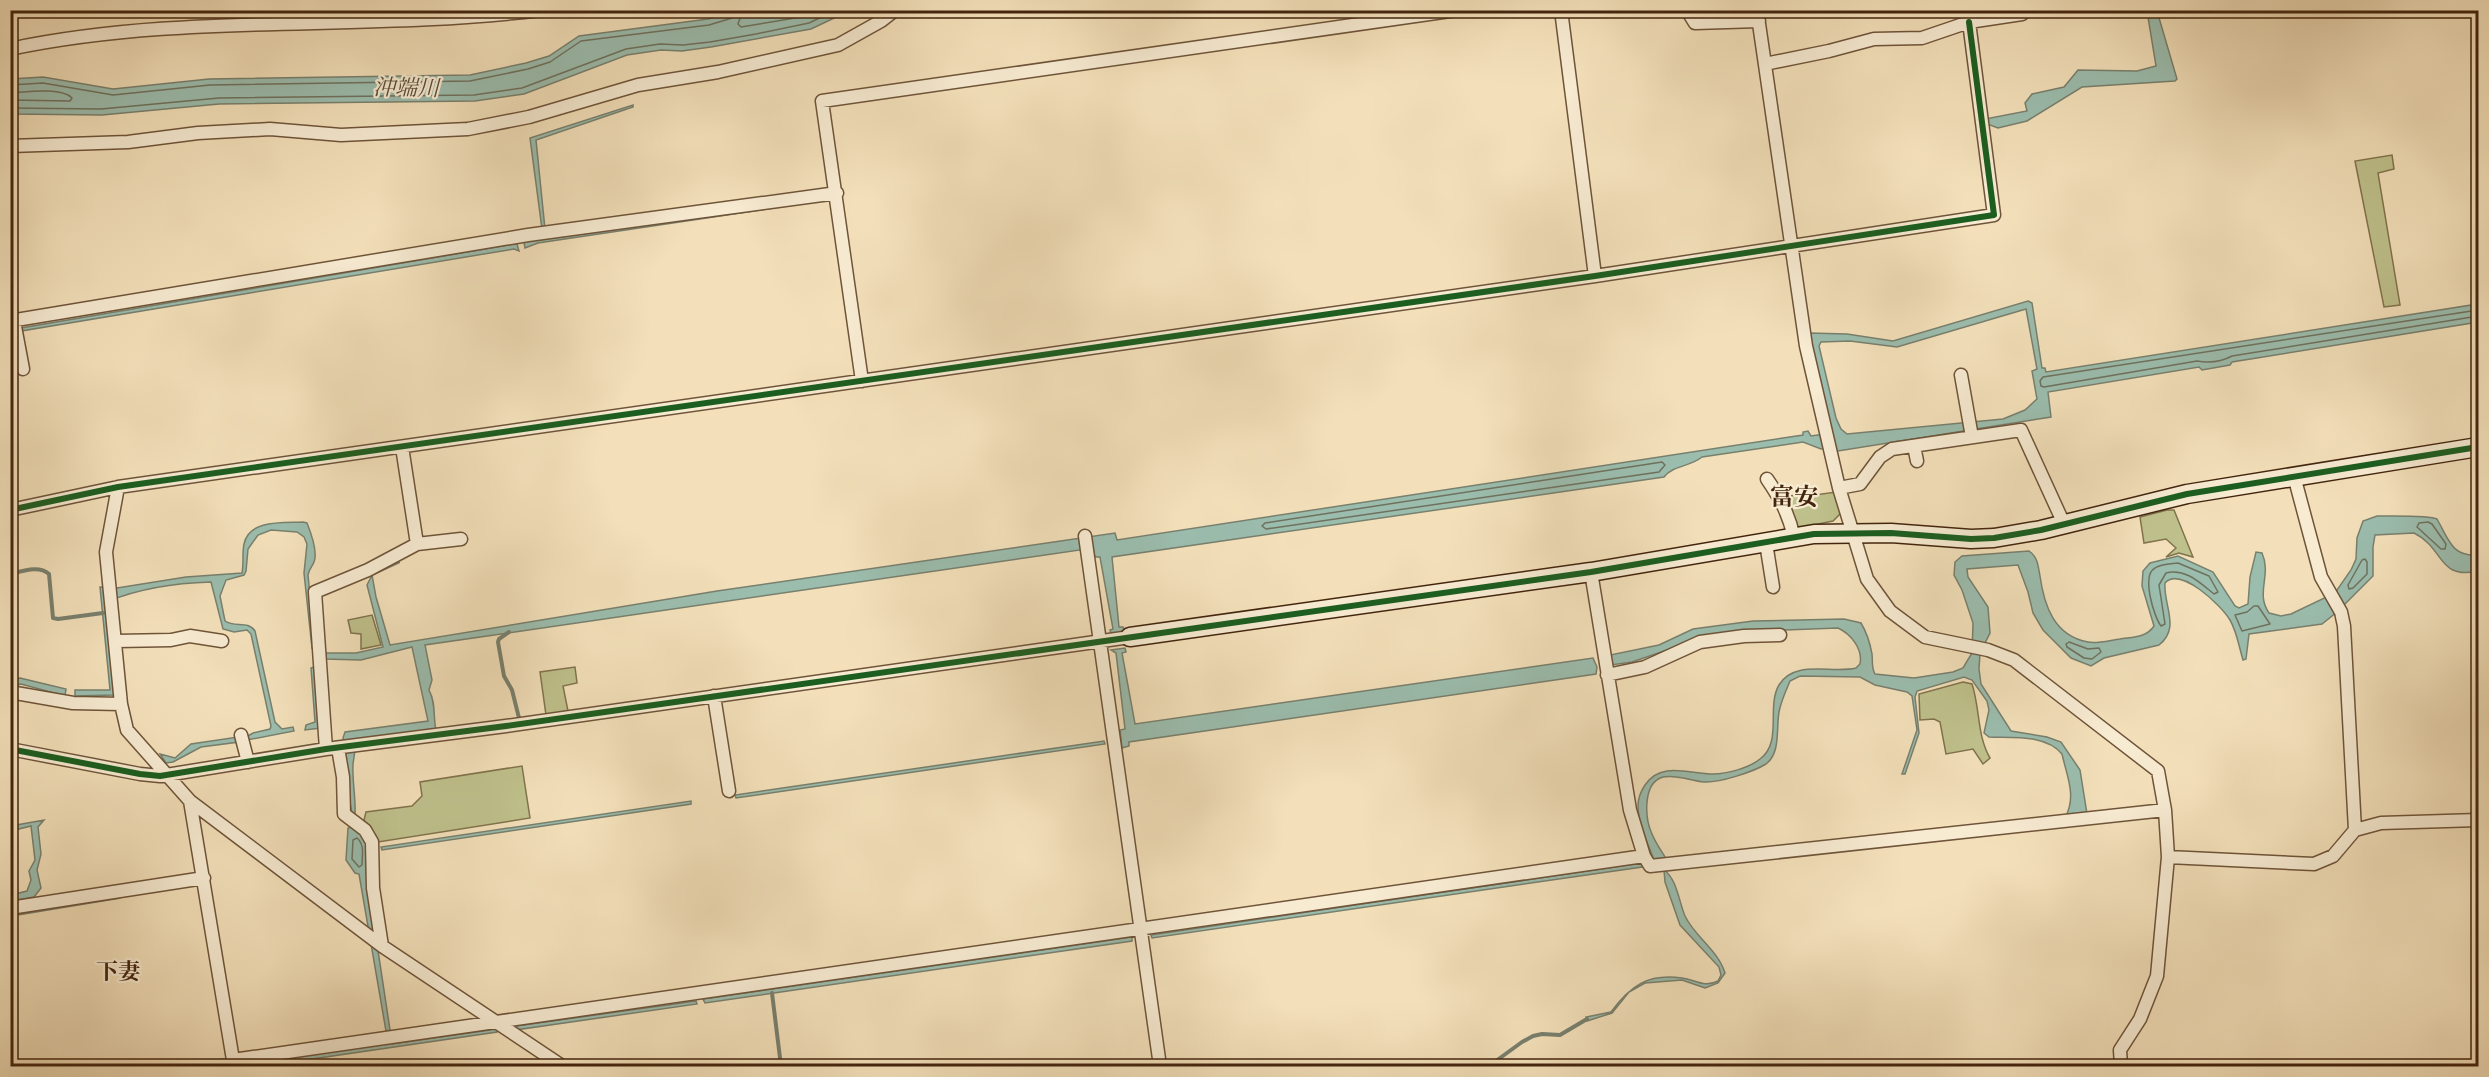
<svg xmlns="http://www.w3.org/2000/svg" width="2489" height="1077" font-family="'IM FELL French Canon','Noto Serif JP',serif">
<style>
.green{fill:#bfc18c;stroke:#81734d;stroke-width:1.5}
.water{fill:#9bbdae;stroke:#78806e;stroke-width:1.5;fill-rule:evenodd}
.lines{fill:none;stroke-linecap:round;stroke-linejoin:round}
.shore{stroke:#6f715e;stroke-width:1.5}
.stream{stroke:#78806e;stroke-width:4}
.street-casing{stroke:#6f5439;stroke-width:15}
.secondary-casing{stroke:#43250e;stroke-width:21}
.street{stroke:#f7ebd2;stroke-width:12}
.secondary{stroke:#f7ebd2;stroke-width:18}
.cycleway-casing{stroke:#f7ebd2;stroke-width:10}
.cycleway{stroke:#1b5e20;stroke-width:6}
.labels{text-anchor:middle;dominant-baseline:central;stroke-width:4.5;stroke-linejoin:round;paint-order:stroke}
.water-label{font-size:22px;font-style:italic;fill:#594b36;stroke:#f7ebd2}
.neighbourhood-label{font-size:22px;font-weight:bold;fill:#43250e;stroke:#f7ebd2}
.quarter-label{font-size:24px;font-weight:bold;fill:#43250e;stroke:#f7ebd2}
</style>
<rect width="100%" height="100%" fill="#f3e0ba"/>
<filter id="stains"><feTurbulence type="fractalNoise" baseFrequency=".00333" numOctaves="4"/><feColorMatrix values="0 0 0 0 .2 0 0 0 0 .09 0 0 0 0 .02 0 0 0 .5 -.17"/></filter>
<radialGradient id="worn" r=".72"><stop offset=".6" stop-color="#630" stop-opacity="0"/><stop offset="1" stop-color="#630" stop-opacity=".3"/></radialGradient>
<path class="green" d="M 2392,155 L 2394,169 L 2378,173 L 2400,305 L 2384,307 L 2355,161 Z
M 1813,492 L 1815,495 L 1836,492 L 1841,513 L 1833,521 L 1794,529 L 1784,497 Z
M 2167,510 L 2174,510 L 2193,557 L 2179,553 L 2166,557 L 2176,548 L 2166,539 L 2144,543 L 2140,517 Z
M 372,615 L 381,645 L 361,649 L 361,634 L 351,633 L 348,620 Z
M 575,667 L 577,683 L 563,686 L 568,711 L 546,715 L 540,672 Z
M 1963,682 L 1972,684 C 1980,708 1977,736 1990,758 L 1983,764 L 1973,749 L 1946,754 L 1940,722 L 1934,719 L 1920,720 L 1919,694 Z
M 522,766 L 530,818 L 378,842 L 364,820 L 366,812 L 412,806 L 422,796 L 420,782 Z"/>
<path class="water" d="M 738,11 L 849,11 L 811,29 L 711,47 L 682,51 L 661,50 L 627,55 L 524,94 L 475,101 L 219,104 L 102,115 L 11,114 L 11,79 L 43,77 L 113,89 L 209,79 L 470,75 L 526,63 L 549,56 L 579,36 L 708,19 Z
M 2147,11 L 2157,11 L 2177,79 L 2175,81 L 2082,87 L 2027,121 L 1998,128 L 1987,124 L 1985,119 L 2027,111 L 2025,103 L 2032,94 L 2064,87 L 2078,70 L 2137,71 L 2156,66 Z
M 633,105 L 633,107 L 536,140 L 545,229 L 542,229 L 530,138 Z
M 842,198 L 538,243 L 525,248 L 524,242 Z
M 514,244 L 517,244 L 519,251 L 514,249 L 21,331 L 21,328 Z
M 2028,301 L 2032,303 L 2042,368 L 2045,368 L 2046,372 L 2478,304 L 2478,322 L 2232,362 L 2230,365 L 2202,370 L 2199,367 L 2048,392 L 2051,417 L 1838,451 L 1832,446 L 1821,449 L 1803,442 L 1702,457 C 1690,467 1673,465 1664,477 L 1112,557 L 1119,627 L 1123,627 L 1124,632 L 1111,634 L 1110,630 L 1113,629 L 1100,557 L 1095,557 L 1093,548 L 425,645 L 432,680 L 429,690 C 436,703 433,716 436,731 L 355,740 C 356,749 354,756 353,764 C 352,781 356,798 355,815 L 352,814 C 349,799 348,785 347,770 C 347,756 339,745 345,732 L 428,721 L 412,647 L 361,660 L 325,659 L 325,653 L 356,653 L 383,647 L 367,585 L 372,575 L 376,597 L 390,645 L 717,591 L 1115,533 L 1117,540 L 1803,435 L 1803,432 L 1808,431 L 1811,436 L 1825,434 L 1809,333 L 1847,334 L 1893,341 ZM 2026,309 L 2037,369 L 2032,371 L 2037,399 L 2025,410 L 2003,419 L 1847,434 L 1841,429 L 1836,418 L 1819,346 L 1821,342 L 1850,341 L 1897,347 Z
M 2377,516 C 2388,516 2430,515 2437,519 C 2449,540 2452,557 2478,555 L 2478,571 C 2437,580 2445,548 2414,533 L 2375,535 L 2373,547 L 2373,576 L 2337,612 L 2322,624 L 2249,634 L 2246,659 L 2243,660 C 2239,647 2237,632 2230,620 C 2221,605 2180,566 2165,583 C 2163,605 2181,628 2159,645 L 2104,658 L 2091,666 L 2071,658 L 2043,630 L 2033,613 L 2028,592 L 2018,565 L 1967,569 L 1968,577 L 1988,607 L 1990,633 L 1980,653 L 1979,669 L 1981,684 L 2011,731 L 2047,737 L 2061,742 L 2080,770 L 2087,814 L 2065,818 C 2077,796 2067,777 2062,754 C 2046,734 2012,738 1989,737 L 1984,733 L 1989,710 L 1987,701 L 1972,680 L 1964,677 L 1917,691 L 1915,697 L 1919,733 L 1905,774 L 1902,774 L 1917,730 L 1912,696 L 1907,692 L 1875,685 L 1860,677 L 1800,676 L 1790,681 C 1786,691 1781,701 1779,712 C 1776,728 1781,753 1766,764 C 1753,772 1719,783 1704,782 C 1691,781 1676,774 1663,777 C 1642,783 1645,819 1652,834 C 1656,844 1663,853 1668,862 L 1655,863 C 1649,846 1638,824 1638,806 C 1638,799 1641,791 1645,785 C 1661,761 1689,774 1713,774 C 1727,774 1749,768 1760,759 C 1783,742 1766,707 1779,685 C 1794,659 1832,674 1856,668 L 1860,664 C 1863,649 1851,634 1838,628 L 1761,631 L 1667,650 L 1632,662 L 1611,665 L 1610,655 L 1659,645 L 1693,629 L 1753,621 L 1844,619 L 1861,623 C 1867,633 1870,643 1872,654 C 1873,662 1871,667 1875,674 L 1914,678 L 1953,672 L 1963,668 L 1972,653 L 1973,623 L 1962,590 L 1954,575 L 1955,562 L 1962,556 L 2029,551 C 2038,557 2038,566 2040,576 C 2044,605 2054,636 2088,642 C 2097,644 2111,640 2120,639 C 2133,637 2146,638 2154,626 L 2142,586 L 2143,571 L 2150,563 L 2178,556 L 2213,572 L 2235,606 L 2239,608 L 2248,604 L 2250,577 L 2256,552 L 2262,553 C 2272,575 2255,593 2269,613 L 2281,616 L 2291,614 L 2335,593 L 2351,570 L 2356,559 L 2357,538 L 2363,521 Z
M 303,522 L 307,523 C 311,533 318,552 314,562 C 312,567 309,569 308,575 L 315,647 L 312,648 L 304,573 L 307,544 L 304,537 L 297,532 L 271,530 L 258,535 L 248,549 L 246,571 L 244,575 L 226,580 L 220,596 L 225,621 C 235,628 248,620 255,631 L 275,722 L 282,729 L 293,727 L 294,731 L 247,740 L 246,737 L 253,733 L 270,729 L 271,726 L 251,634 L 247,630 L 234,632 L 223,629 L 211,582 C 176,583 141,588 109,601 L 114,695 L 75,696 L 75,690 L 110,690 L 100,587 L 117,588 L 186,577 L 242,573 C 244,563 242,553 244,544 C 249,519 284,523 303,522 Z
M 1125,648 L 1126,652 L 1122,653 L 1135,724 L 1593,658 L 1597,667 L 1596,674 L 1129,742 L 1129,746 L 1122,748 L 1120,730 L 1125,729 L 1116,653 L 1111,650 Z
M 314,667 L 316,668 L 321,728 L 305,730 L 306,725 L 315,722 L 311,668 Z
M 20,678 L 66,689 L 65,696 L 21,684 L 11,686 L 11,680 Z
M 238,737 L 239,742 L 201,747 L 173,762 L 166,763 L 160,754 L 175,758 L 191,744 Z
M 1104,741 L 1105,744 L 736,798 L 735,795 Z
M 691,801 L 691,804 L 382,850 L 381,847 Z
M 44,820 L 38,827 L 41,854 L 37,870 L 41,888 L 34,897 L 11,901 L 11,895 L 27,891 L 31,880 L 29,871 L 35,860 L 31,826 L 11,831 L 11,826 Z
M 352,827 L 366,838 L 368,884 L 390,1030 L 386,1031 L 359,874 L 355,873 L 346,860 L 348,828 Z
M 1642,863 L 1642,867 L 1152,938 L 1151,935 Z
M 1664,870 C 1677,879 1679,902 1685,916 C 1695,937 1718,950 1725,973 L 1718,983 L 1705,988 L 1682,980 L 1645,983 L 1629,992 L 1612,1013 L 1587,1021 L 1586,1017 L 1611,1012 C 1630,986 1648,973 1682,978 C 1696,980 1704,988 1718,981 L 1721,975 L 1719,967 L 1680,925 L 1665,882 Z
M 1132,937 L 1132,941 L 705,1003 L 703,999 Z
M 696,1001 L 697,1004 L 515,1030 L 516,1026 Z
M 497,1029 L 497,1032 L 264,1066 L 242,1066 L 391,1042 L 392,1044 Z
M 223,1059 L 224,1063 L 202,1066 L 176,1066 Z"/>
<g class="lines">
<path class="shore" d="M 743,10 L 738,24 L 741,27 L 807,16 L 818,10
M 10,85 L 43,83 L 113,95 L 210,85 L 470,81 L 528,69 L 550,62 L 581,41 L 709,25 L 732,18 L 735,10
M 10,93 C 27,92 61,87 72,98 L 70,101 L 10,100
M 10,108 L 101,109 L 219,98 L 474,95 L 522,88 L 626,49 L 660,44 L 683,45 L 710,42 L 756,34 L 809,23 L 836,10
M 2478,310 L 2043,377 L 2040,381 L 2041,386 L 2044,387 L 2197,361 C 2209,363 2221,362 2232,356 L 2478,316
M 1662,462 L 1665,465 L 1659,472 L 1266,529 L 1262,526 L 1265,523 Z
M 2428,522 L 2432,524 L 2446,544 L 2445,549 L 2441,549 L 2417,527 L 2419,523 Z
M 2365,559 L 2367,562 L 2367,574 L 2353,588 L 2349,589 L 2348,585 L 2362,560 Z
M 2178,563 L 2209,576 L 2218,592 L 2214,594 C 2200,583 2186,568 2166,573 L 2159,585 L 2165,624 L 2161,626 C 2154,617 2141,575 2155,568 C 2161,564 2171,564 2178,563 Z
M 2254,606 L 2258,606 L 2270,624 L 2242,631 L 2235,615 L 2247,612 Z
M 2069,642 L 2088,649 L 2099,648 L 2101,652 L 2092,659 L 2084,658 L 2067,647 L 2066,644 Z
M 357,838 C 365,845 362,855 362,865 L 359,867 L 352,859 L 353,840 Z"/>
<path class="stream" d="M 374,573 L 398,562
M 10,574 C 23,571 39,565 49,574 L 53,618 L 58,619 L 103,613
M 509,632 L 499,639 L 498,642 L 504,676 L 512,690 L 519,718
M 10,915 L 119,897
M 772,993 L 781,1066
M 1489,1066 L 1522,1042 L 1533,1036 L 1542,1034 L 1560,1035 L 1587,1019"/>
<g class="street-casing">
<path id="street" d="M 1561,10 L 1595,276
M 1687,10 L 1695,23 L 1759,21
M 1757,10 L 1806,346 L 1839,488 L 1867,579 L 1890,611 L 1925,637 L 1988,650 L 2014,660 L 2158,771 L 2165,810 L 2168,857 L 2157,976 L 2140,1019 L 2120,1050 L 2121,1066
M 10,49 C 185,12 364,32 540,10
M 1765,64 L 1829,51 L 1874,39 L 1922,38 L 1969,22 L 2022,14 L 2023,10
M 10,146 L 128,142 L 198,133 L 270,129 L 341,135 L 468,129 L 529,117 L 638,85 L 718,72 L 838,45 L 881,21 L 895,10
M 10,321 L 528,235 L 837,193
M 14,321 L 23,369
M 1961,375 L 1972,437
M 862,381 L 822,101 L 1457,10
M 1914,446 L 1917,461
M 2294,476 L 2321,577 L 2341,612 L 2344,626 L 2355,830
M 1767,479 C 1780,498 1789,514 1794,538
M 118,487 L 106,552 L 121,704 L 127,730 L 190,801 L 382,946 L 562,1066
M 1839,488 L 1860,484 L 1880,457 L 1892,449 L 2021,430 L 2064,524
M 10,510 L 118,487 L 1595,276 L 1994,215 L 1969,22
M 1085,536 L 1160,1066
M 1766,543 L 1773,587
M 417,544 L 461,539
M 1591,572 L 1630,810 L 1644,856 L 1650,866 L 2165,810
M 117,641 L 171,640 L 190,636 L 222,641
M 1607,675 L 1645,667 L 1700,642 L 1744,636 L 1780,635
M 10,692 L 73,703 L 121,704
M 714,696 L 729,791
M 241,735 L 248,762
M 338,748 L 343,777 L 344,814 L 365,830 L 372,842 L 373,888 L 382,946
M 10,749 L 140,774 L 160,776 L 326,749 L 506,726 L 1130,637
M 326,749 L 315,592 L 368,570 L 417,544 L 402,447
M 190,801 L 234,1066
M 2168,857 L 2314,864 L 2333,856 L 2355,830 L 2381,823 L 2478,820
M 10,908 L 204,878
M 233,1060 L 1644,856"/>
</g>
<g class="secondary-casing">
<path id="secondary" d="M 1130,637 L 1591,572 L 1814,534 L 1891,533 L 1971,539 L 1994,538 L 2041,530 L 2187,494 L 2478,447"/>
</g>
<use href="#street" class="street"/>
<use href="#secondary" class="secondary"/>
<g class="cycleway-casing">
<path id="cycleway" d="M 10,510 L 118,487 L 1595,276 L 1994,215 L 1969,22
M 10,749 L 140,774 L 160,776 L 326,749 L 506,726 L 1591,572 L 1814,534 L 1891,533 L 1971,539 L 1994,538 L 2041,530 L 2187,494 L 2478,447"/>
</g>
<use href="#cycleway" class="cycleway"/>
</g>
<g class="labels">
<g class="water-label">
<text transform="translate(406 88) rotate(1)">沖端川</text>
</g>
<g class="neighbourhood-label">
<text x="118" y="972">下妻</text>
</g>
<g class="quarter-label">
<text x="1794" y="497">富安</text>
</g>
</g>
<rect width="2489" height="1077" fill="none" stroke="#f3e0ba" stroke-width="36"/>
<rect x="12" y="12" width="2465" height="1053" fill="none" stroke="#43250e" stroke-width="3"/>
<rect x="18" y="18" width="2453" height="1041" fill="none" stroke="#43250e" stroke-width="1.5"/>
<rect width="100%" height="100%" filter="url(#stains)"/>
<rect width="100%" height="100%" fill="url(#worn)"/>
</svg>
